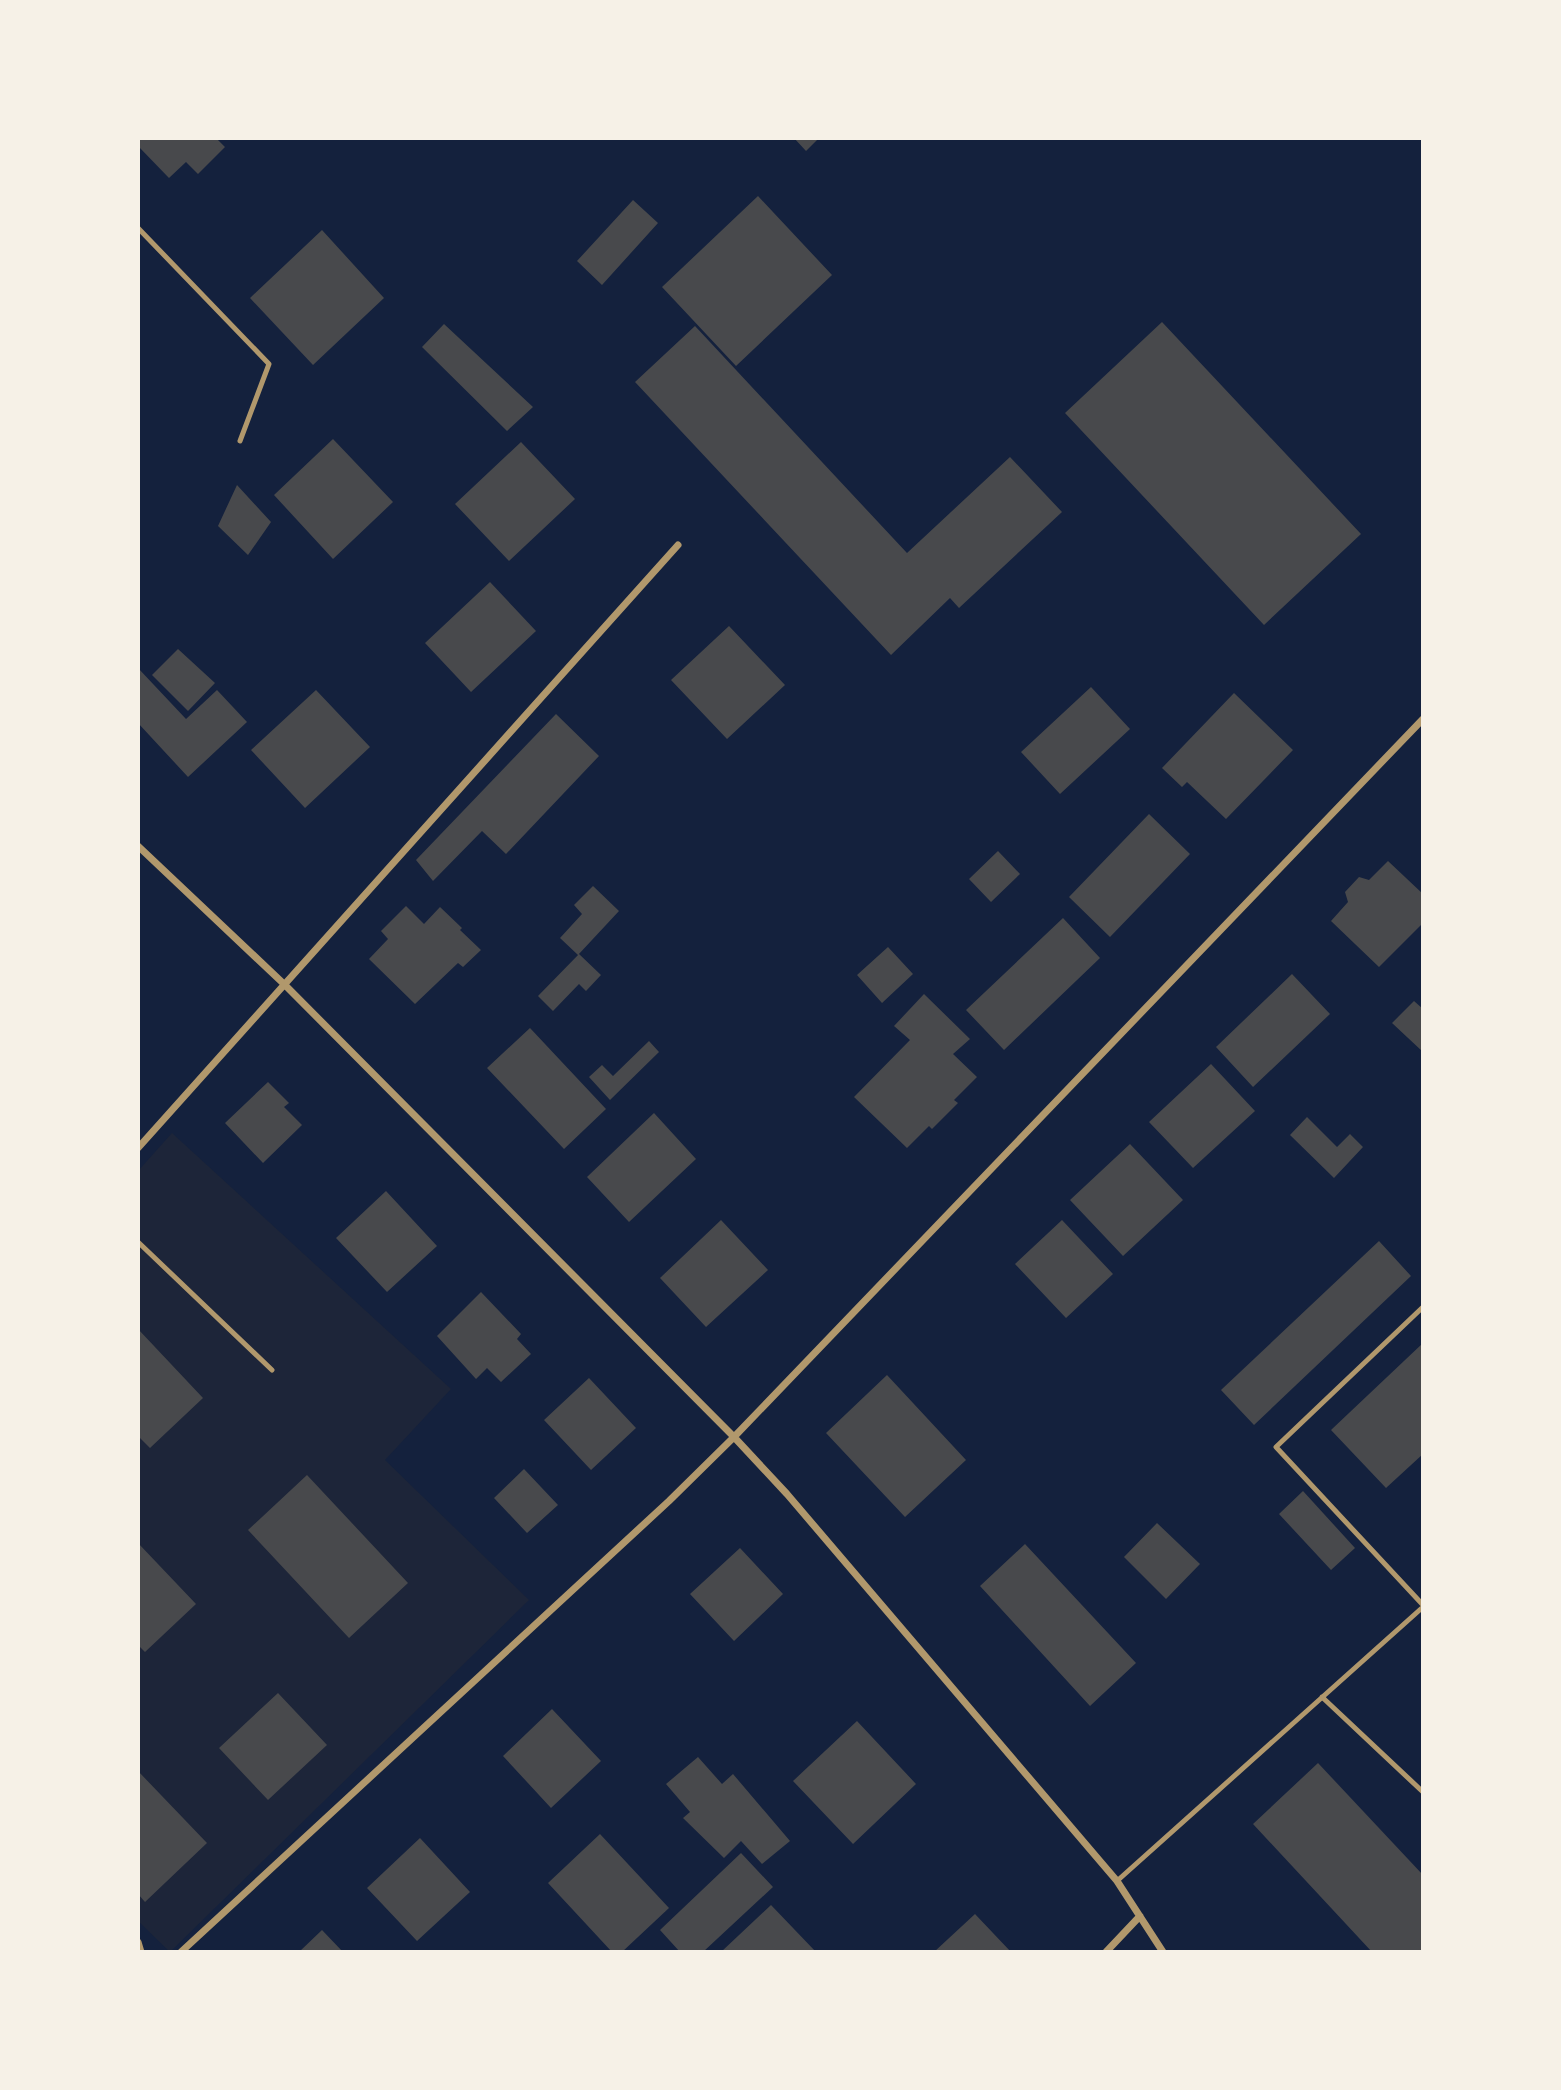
<svg xmlns="http://www.w3.org/2000/svg" width="1561" height="2090" font-family="'Exo 2',sans-serif">
<style>
.green{fill:#1d2539}
.building{fill:#48494c}
.lines{fill:none;stroke-linecap:round;stroke-linejoin:round}
.service{stroke:#b1986c;stroke-width:5}
.minor{stroke:#b1986c;stroke-width:7}
</style>
<rect width="100%" height="100%" fill="#14213d"/>
<path class="green" d="M 172,1133 L 451,1389 L 385,1460 L 529,1600 L 170,1952 L 138,1921 L 138,1171 Z"/>
<path class="building" d="M 138,138 L 216,138 L 225,147 L 198,174 L 186,162 L 169,178 L 138,146 Z
M 794,138 L 819,138 L 806,151 Z
M 758,196 L 832,275 L 736,366 L 662,287 Z
M 633,200 L 658,223 L 602,285 L 577,261 Z
M 322,230 L 384,298 L 313,365 L 250,298 Z
M 1162,322 L 1361,534 L 1264,625 L 1065,413 Z
M 444,324 L 533,407 L 507,431 L 422,347 Z
M 695,326 L 907,553 L 1010,457 L 1062,512 L 959,608 L 950,598 L 891,655 L 635,382 Z
M 333,439 L 393,502 L 333,559 L 274,495 Z
M 521,442 L 575,499 L 509,561 L 455,504 Z
M 237,485 L 271,522 L 248,555 L 218,526 Z
M 490,582 L 536,631 L 471,692 L 425,643 Z
M 729,626 L 785,685 L 727,739 L 671,680 Z
M 178,649 L 215,683 L 188,711 L 152,675 Z
M 138,668 L 186,719 L 217,690 L 247,722 L 188,777 L 138,723 Z
M 1091,687 L 1130,729 L 1060,794 L 1021,752 Z
M 316,690 L 370,747 L 305,808 L 251,750 Z
M 1234,693 L 1293,750 L 1226,819 L 1187,782 L 1182,787 L 1162,768 Z
M 556,714 L 599,756 L 506,854 L 482,831 L 433,881 L 416,860 Z
M 1149,814 L 1190,854 L 1110,937 L 1069,897 Z
M 998,851 L 1020,874 L 991,902 L 969,879 Z
M 1388,861 L 1423,894 L 1423,923 L 1379,967 L 1331,921 L 1348,902 L 1345,892 L 1359,877 L 1369,880 Z
M 593,886 L 619,911 L 578,955 L 560,938 L 582,914 L 574,905 Z
M 406,906 L 424,924 L 440,907 L 462,928 L 460,930 L 481,950 L 463,967 L 458,963 L 415,1004 L 369,959 L 388,939 L 381,931 Z
M 1063,918 L 1100,958 L 1004,1050 L 966,1010 Z
M 888,947 L 913,974 L 882,1003 L 857,975 Z
M 579,954 L 601,975 L 586,991 L 579,984 L 553,1011 L 538,996 Z
M 1292,974 L 1330,1014 L 1253,1087 L 1216,1047 Z
M 924,994 L 970,1039 L 953,1054 L 977,1077 L 954,1100 L 958,1103 L 932,1129 L 929,1126 L 907,1148 L 854,1097 L 910,1040 L 894,1026 Z
M 1414,1001 L 1423,1009 L 1423,1052 L 1392,1023 Z
M 530,1028 L 606,1109 L 564,1149 L 487,1068 Z
M 649,1041 L 659,1052 L 610,1100 L 589,1077 L 602,1065 L 613,1076 Z
M 1211,1064 L 1255,1111 L 1193,1168 L 1149,1122 Z
M 268,1082 L 289,1103 L 284,1107 L 302,1125 L 263,1163 L 225,1123 Z
M 654,1113 L 696,1159 L 629,1222 L 587,1177 Z
M 1307,1117 L 1337,1147 L 1350,1134 L 1363,1147 L 1334,1178 L 1290,1135 Z
M 1130,1144 L 1183,1200 L 1123,1256 L 1070,1200 Z
M 386,1191 L 437,1246 L 387,1292 L 336,1238 Z
M 721,1220 L 768,1270 L 706,1327 L 660,1278 Z
M 1062,1220 L 1113,1274 L 1066,1318 L 1015,1264 Z
M 1379,1241 L 1411,1276 L 1254,1425 L 1221,1390 Z
M 481,1292 L 521,1334 L 517,1339 L 531,1354 L 501,1382 L 487,1368 L 476,1379 L 437,1336 Z
M 138,1329 L 203,1398 L 150,1448 L 138,1436 Z
M 1423,1343 L 1423,1454 L 1386,1488 L 1331,1430 Z
M 887,1375 L 966,1460 L 905,1517 L 826,1433 Z
M 589,1378 L 636,1428 L 591,1470 L 544,1420 Z
M 524,1469 L 558,1505 L 527,1533 L 494,1498 Z
M 307,1475 L 408,1583 L 349,1638 L 248,1530 Z
M 1303,1491 L 1355,1548 L 1331,1570 L 1279,1514 Z
M 1157,1523 L 1200,1564 L 1166,1599 L 1124,1557 Z
M 138,1543 L 196,1604 L 145,1652 L 138,1645 Z
M 1025,1544 L 1136,1663 L 1090,1706 L 980,1586 Z
M 740,1548 L 783,1594 L 734,1641 L 690,1594 Z
M 278,1693 L 327,1745 L 268,1800 L 219,1748 Z
M 552,1709 L 601,1761 L 551,1808 L 503,1756 Z
M 857,1721 L 916,1784 L 853,1844 L 793,1781 Z
M 698,1757 L 722,1784 L 733,1774 L 790,1841 L 762,1864 L 741,1841 L 724,1858 L 683,1818 L 690,1812 L 666,1784 Z
M 1318,1763 L 1423,1875 L 1423,1952 L 1372,1952 L 1253,1824 Z
M 138,1771 L 207,1843 L 145,1902 L 138,1894 Z
M 600,1834 L 669,1908 L 622,1952 L 612,1952 L 548,1883 Z
M 420,1838 L 470,1892 L 417,1941 L 367,1888 Z
M 741,1853 L 773,1887 L 703,1952 L 680,1952 L 660,1930 Z
M 771,1905 L 816,1952 L 721,1952 Z
M 975,1914 L 1011,1952 L 934,1952 Z
M 322,1930 L 343,1952 L 299,1952 Z"/>
<g class="lines">
<path class="service" d="M 138,228 L 269,364 L 240,441
M 138,1242 L 272,1370
M 1423,1307 L 1276,1447 L 1423,1605
M 1322,1697 L 1423,1792
M 1117,1881 L 1423,1607"/>
<path class="minor" d="M 138,846 L 285,985 L 734,1437 L 787,1494 L 1117,1881 L 1163,1952
M 138,1148 L 678,545
M 138,1942 L 141,1952
M 181,1952 L 669,1501 L 734,1437 L 1423,719
M 1106,1952 L 1140,1916"/>
</g>
<rect width="1561" height="2090" fill="none" stroke="#f6f1e7" stroke-width="280"/>
</svg>
